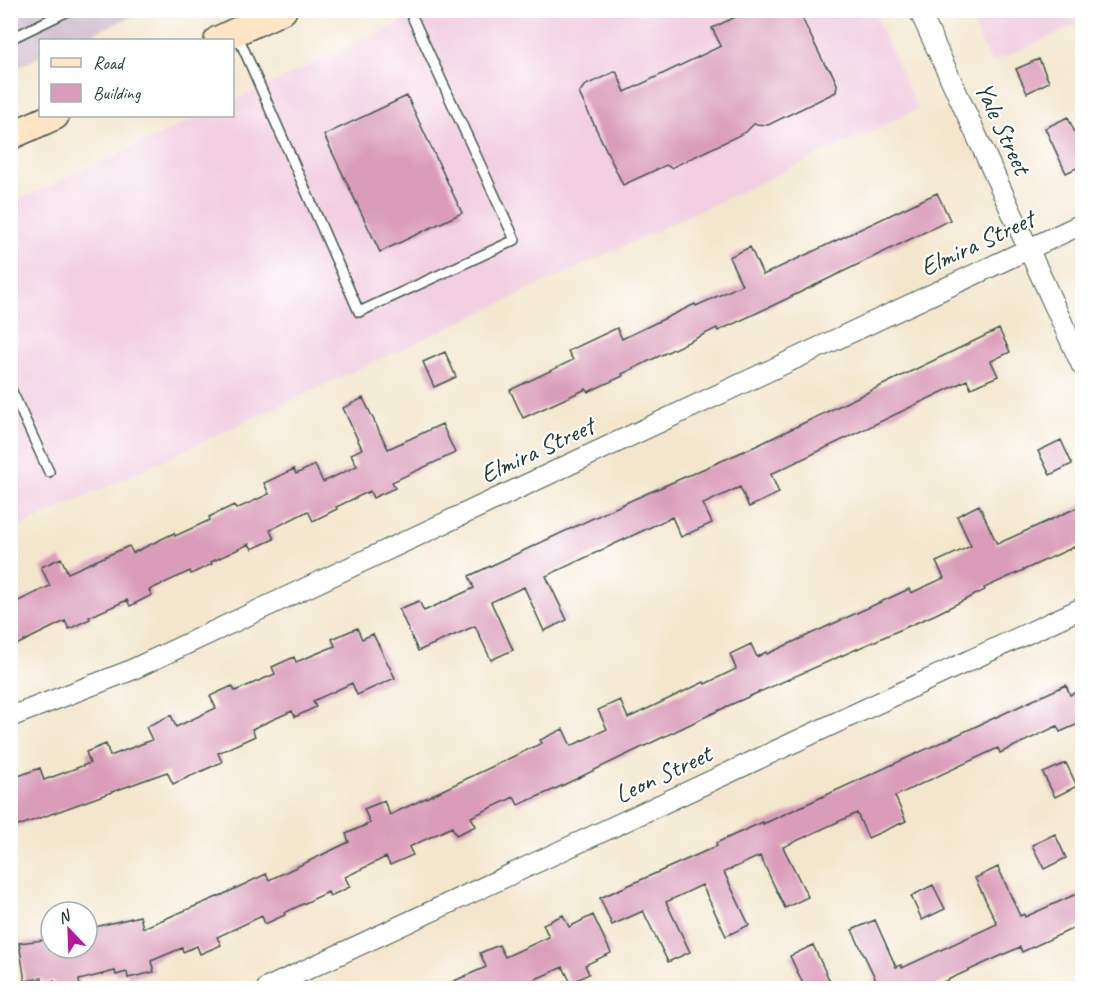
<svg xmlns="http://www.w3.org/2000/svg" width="1093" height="999" font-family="Caveat,sans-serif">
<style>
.built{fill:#f2cfe1}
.industrial{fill:#cfbdcf}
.building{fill:#da9db9}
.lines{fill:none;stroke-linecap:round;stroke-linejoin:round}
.service-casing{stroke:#3f564b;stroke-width:12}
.minor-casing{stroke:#3f564b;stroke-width:22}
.secondary-casing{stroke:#3f564b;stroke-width:30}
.service{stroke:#fff;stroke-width:9}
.minor{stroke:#fff;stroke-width:20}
.secondary{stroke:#ffe4c6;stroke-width:27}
.labels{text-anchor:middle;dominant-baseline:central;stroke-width:4.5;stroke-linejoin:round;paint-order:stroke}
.street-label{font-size:26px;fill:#1f3d34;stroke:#fff}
</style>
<rect width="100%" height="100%" fill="#fff"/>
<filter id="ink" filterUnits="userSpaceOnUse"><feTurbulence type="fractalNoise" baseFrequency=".0167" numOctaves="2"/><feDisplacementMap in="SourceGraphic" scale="12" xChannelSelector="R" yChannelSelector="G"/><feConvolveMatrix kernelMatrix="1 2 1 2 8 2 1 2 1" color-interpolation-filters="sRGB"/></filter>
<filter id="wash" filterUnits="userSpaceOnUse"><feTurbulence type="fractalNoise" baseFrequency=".008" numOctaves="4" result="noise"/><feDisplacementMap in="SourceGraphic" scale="24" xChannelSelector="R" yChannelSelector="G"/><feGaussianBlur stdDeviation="1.35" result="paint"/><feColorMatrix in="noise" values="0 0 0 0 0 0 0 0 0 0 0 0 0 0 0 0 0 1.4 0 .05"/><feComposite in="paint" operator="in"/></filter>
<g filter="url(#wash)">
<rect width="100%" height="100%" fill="#f3e6cc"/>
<path class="built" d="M 427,11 L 873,11 L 918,109 L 11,531 L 10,204 L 201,116 L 232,116 L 233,101 Z
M 966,11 L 1082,11 L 1082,22 L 991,63 Z"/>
<path class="industrial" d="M 11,11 L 145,11 L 77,40 L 40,40 L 40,57 L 11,70 Z"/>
<g id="blocks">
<path class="building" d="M 750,10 L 798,10 L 825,65 L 831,71 L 837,84 L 836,92 L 768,125 L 754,124 L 746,132 L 671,168 L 666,165 L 623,185 L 579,93 L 584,86 L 616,71 L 625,92 L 721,46 L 712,28 Z
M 1039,59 L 1049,82 L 1027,93 L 1016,69 Z
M 407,96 L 462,213 L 380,252 L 324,135 Z
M 1068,117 L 1075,133 L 1083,129 L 1083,165 L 1066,173 L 1045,128 Z
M 937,193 L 950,220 L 776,304 L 718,331 L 717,328 L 622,374 L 623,376 L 588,392 L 586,389 L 523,418 L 510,390 L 573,360 L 568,351 L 617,328 L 622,339 L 695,304 L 696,306 L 742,285 L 729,257 L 750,247 L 763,275 Z
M 999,329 L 1010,352 L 991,361 L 998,376 L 971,388 L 967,380 L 771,474 L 779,493 L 749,507 L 740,487 L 703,504 L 712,523 L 681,537 L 672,517 L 546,576 L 567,620 L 544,631 L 524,587 L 491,602 L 513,650 L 491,660 L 475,626 L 418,651 L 399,609 L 419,601 L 424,611 L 474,588 L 469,576 L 632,500 L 758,445 Z
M 445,352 L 456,377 L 434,387 L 423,362 Z
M 363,398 L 388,449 L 442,424 L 455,453 L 392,482 L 395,488 L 373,498 L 370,491 L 336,507 L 337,509 L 313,521 L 308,511 L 270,530 L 274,539 L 252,549 L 249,544 L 211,562 L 212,564 L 191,574 L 190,571 L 149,590 L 152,595 L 130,606 L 127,600 L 89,617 L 90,619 L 69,629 L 65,621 L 10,648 L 10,605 L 50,586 L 41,567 L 61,558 L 68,573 L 129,546 L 133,553 L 174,533 L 175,536 L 210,520 L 209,517 L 234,505 L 236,509 L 269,494 L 264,483 L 294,469 L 296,474 L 315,465 L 323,482 L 357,466 L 351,454 L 362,449 L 343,408 Z
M 1061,440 L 1072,464 L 1050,475 L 1038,451 Z
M 979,505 L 997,544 L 1083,505 L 1083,543 L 984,588 L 985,590 L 936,614 L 730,705 L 553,790 L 518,805 L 514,797 L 471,817 L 476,826 L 456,835 L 452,827 L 409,847 L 413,855 L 390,865 L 386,857 L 345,877 L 350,887 L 330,896 L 328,892 L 284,913 L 285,915 L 265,924 L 262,916 L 217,937 L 221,945 L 200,954 L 197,946 L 183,952 L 182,948 L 151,961 L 154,972 L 128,978 L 127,972 L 116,975 L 115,971 L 79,980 L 80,988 L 55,988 L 54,981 L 42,983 L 42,978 L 25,981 L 19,943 L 51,939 L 51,948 L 87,948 L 87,929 L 140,916 L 143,928 L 222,895 L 266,874 L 269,880 L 349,842 L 346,834 L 370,823 L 364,809 L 384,801 L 390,815 L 542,743 L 540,740 L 563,729 L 571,746 L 607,729 L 598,710 L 620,700 L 628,718 L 704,682 L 705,684 L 736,669 L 730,654 L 751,644 L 757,657 L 766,652 L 767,654 L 909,589 L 911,593 L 944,578 L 936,562 L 971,546 L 957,516 Z
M 357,628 L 362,639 L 373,634 L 395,678 L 357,695 L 352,683 L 313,701 L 316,707 L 295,717 L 292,711 L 252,729 L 255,736 L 218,753 L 222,762 L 173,784 L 167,772 L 10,829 L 10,779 L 40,768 L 44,780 L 90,763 L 86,752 L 106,744 L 110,756 L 152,740 L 146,727 L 171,715 L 176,727 L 216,708 L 210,696 L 232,686 L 235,691 L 275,674 L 272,667 L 294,657 L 296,662 L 335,646 L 332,639 Z
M 1066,685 L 1070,695 L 1083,689 L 1083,722 L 1060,732 L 1057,726 L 1000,753 L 998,748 L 895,796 L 906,821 L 868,838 L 857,813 L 783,847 L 808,897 L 785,908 L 760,856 L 724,872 L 749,925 L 726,936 L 702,885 L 666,902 L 690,952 L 668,962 L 643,911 L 612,925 L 600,898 L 717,846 L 716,843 L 763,822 L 763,824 Z
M 1066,763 L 1077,786 L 1055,797 L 1043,773 Z
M 1055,834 L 1066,858 L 1044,869 L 1032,845 Z
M 998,867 L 1020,916 L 1024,914 L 1025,917 L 1083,891 L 1083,924 L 1022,952 L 1020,947 L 930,988 L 858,988 L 876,980 L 852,930 L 875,920 L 896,967 L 901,965 L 902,968 L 997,924 L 975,878 Z
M 933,885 L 945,909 L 922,920 L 911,896 Z
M 563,915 L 569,927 L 593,915 L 611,953 L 585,965 L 589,974 L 571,983 L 563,967 L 515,988 L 438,988 L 486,967 L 480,953 L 499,945 L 505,957 L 549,937 L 543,924 Z
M 813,945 L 833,988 L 805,988 L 790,956 Z"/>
</g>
</g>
<g filter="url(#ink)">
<use href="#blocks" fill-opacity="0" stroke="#3f564b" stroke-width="1.5"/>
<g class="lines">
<g class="service-casing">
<path id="service" d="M 237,34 L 359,312 L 515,240 L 409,10
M 10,39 L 70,10
M 10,387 L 49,472"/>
</g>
<g class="minor-casing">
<path id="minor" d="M 919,10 L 1082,366
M 10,717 L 129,671 L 1082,224
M 267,988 L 1082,608"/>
</g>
<g class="secondary-casing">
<path id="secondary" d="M 218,40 L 283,10
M 10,136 L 55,116"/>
</g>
<use href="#service" class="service"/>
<use href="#minor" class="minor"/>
<use href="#secondary" class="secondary"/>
</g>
</g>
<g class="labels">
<g class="street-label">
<text transform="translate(1003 128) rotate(65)">Yale Street</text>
<text transform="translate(977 243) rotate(-25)">Elmira Street</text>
<text transform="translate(537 450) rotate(-25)">Elmira Street</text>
<text transform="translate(663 774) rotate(-25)">Leon Street</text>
</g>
</g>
<rect width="1093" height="999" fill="none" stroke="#fff" stroke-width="36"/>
<rect x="39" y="39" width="195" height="78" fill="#ffffff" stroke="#a5b1ae" stroke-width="1.5"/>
<rect x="51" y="58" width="30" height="9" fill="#ffe4c6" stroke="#a5b1ae" stroke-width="1.5"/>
<text x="93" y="69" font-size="18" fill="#1f3d34">Road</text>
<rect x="51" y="84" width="30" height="18" fill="#da9db9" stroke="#a5b1ae" stroke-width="1.5"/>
<text x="93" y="99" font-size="18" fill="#1f3d34">Building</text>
<g transform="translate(69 930) rotate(337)"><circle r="28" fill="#ffffff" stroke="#a5b1ae" stroke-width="1.5"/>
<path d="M0-4.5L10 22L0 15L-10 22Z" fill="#b5179e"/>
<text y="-9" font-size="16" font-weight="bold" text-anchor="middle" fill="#1f3d34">N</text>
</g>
</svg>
